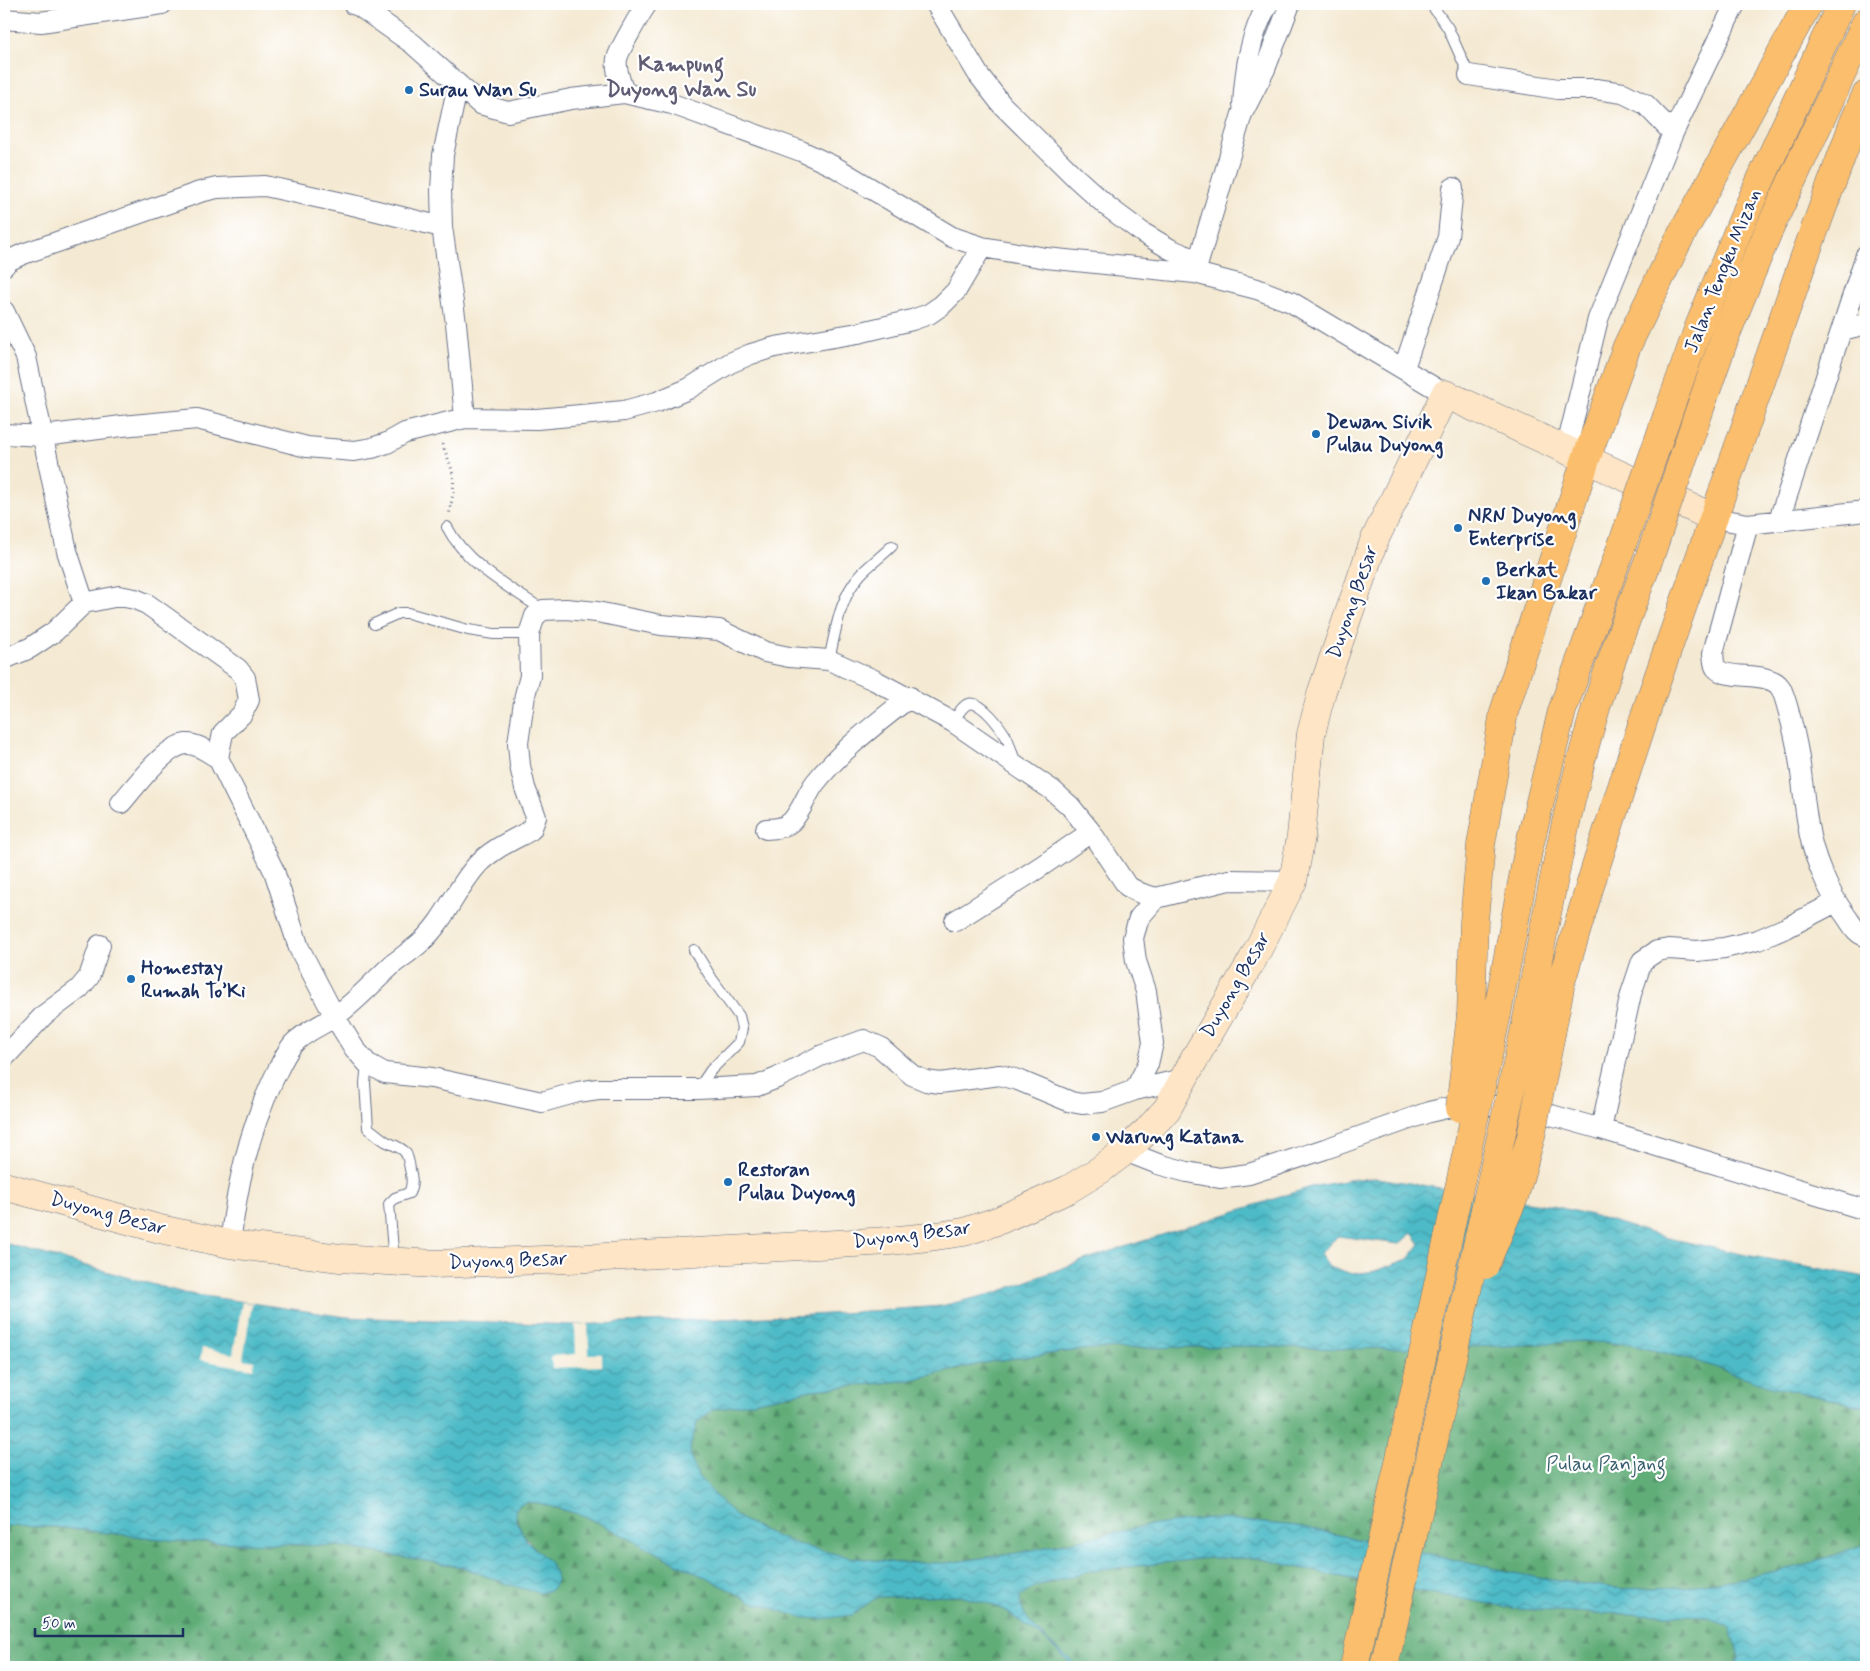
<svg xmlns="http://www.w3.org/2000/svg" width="1870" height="1671" font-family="Mynerve,sans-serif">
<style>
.forest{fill:url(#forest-firs);stroke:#3e6e6b}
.water{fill:url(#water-waves);stroke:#347592;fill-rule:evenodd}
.pier{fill:#f4e9d2}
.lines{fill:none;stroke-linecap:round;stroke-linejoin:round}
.lane-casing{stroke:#677087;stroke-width:12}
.street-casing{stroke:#677087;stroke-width:22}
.secondary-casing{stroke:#677087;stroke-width:29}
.highway-casing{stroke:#677087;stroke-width:29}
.path{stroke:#677087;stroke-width:3;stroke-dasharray:1 4;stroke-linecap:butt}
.lane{stroke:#fff;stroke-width:10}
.street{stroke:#fff;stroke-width:20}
.secondary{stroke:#fde5c5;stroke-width:28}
.highway{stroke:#fabe6d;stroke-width:28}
.highway-bridge-casing{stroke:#677087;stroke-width:29;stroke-linecap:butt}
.highway-bridge{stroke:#fabe6d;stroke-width:28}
.poi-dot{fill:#1f6fb2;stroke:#fff;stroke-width:2}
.labels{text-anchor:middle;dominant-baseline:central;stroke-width:4.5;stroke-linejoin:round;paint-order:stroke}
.poi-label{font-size:20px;font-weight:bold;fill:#1b2f5e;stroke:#fff;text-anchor:start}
.street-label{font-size:20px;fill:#1b2f5e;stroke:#fff}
.park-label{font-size:20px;fill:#365d6c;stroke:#fff}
.quarter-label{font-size:22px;font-weight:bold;fill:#5f5c73;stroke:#fff}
</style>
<defs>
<pattern id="forest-firs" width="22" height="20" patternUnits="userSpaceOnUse" patternTransform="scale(1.25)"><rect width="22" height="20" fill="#60ad78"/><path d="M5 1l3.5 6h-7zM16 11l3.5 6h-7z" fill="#4e8d66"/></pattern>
<pattern id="water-waves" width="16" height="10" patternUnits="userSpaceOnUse" patternTransform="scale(1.25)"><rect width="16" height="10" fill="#4dbbc7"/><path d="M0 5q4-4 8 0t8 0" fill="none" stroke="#3f98a5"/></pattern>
</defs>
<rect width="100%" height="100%" fill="#fff"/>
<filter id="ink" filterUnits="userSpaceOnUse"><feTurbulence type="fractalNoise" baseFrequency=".02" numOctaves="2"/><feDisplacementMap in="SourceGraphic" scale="10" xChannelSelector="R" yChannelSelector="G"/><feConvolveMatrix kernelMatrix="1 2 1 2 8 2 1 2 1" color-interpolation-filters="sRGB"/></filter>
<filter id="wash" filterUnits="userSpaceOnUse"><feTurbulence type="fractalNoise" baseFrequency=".0096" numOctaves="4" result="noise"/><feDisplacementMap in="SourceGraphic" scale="20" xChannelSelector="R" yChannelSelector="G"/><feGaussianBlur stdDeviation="1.12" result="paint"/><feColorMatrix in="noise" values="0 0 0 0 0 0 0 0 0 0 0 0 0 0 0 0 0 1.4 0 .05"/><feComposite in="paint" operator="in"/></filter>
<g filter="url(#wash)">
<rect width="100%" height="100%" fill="#f4e9d2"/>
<path class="forest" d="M 1582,1341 L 1626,1344 L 1691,1359 L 1771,1386 L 1866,1407 L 1866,1545 L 1797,1567 L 1737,1579 L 1685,1587 L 1623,1589 L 1538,1578 L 1297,1526 L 1210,1518 L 1147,1526 L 1017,1553 L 947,1563 L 898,1563 L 848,1557 L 803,1546 L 775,1536 L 742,1520 L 724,1505 L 698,1476 L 691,1458 L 690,1448 L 697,1423 L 711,1410 L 812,1390 L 910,1380 L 993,1361 L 1088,1349 L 1248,1346 L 1348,1349 Z
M 527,1502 L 539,1503 L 585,1516 L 755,1603 L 852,1615 L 877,1597 L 955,1595 L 987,1603 L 1004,1610 L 1044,1638 L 1074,1667 L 4,1667 L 4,1526 L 56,1527 L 179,1541 L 339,1546 L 462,1567 L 510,1585 L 549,1562 C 534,1547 518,1534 515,1511 L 519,1505 Z
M 1208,1558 L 1258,1558 L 1326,1574 L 1518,1609 L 1592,1613 L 1710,1616 L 1731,1628 L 1739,1657 L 1735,1667 L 1079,1667 C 1062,1653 1017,1620 1020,1597 L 1036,1586 L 1092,1571 Z"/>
<path class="water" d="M 1378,1178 L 1553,1206 L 1591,1215 L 1664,1237 L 1746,1255 L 1866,1277 L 1866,1407 L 1771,1386 L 1691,1359 L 1626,1344 L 1582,1341 L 1510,1346 L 1348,1349 L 1248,1346 L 1088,1349 L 993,1361 L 910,1380 L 812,1390 L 712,1410 L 697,1423 L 690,1448 L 691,1458 L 698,1476 L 724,1505 L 742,1520 L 775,1536 L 803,1546 L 848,1557 L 898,1563 L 947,1563 L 1017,1553 L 1147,1526 L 1210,1518 L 1297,1526 L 1538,1578 L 1623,1589 L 1685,1587 L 1737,1579 L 1797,1567 L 1866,1545 L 1866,1667 L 1736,1667 L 1739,1657 L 1731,1628 L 1710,1616 L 1592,1613 L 1518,1609 L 1326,1574 L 1258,1558 L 1208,1558 L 1092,1571 L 1036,1586 L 1020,1597 C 1017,1620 1062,1653 1079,1667 L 1074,1667 L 1044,1638 L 1004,1610 L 987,1603 L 955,1595 L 877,1597 L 852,1615 L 823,1619 L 804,1618 L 755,1603 L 585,1516 L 539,1503 L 527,1502 L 519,1505 L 515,1511 L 516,1521 L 527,1541 L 549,1562 L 556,1573 L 556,1584 L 550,1591 L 539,1593 L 510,1585 L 462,1567 L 339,1546 L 179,1541 L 56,1527 L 4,1526 L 4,1243 L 184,1293 L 346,1317 L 575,1325 L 812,1315 L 941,1306 L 995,1293 L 1087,1259 L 1311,1187 L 1354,1179 ZM 1412,1233 L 1420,1244 L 1408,1259 L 1375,1271 L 1353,1274 L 1329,1267 L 1320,1254 L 1338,1236 L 1399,1244 Z"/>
<path class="pier" d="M 242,1302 L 252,1303 L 243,1359 L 254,1361 L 253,1369 L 200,1360 L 202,1348 L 233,1354 Z
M 588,1324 L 589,1354 L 602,1354 L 602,1366 L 552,1368 L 551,1356 L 576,1354 L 575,1325 Z"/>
</g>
<g filter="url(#ink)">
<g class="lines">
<g class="lane-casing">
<path id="lane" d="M 1431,4 L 1448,28 L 1469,75
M 447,527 C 466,564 509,587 543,610
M 374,624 L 399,613 L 408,613 L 468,630 L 494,634 L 529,634
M 829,660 C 836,630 839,599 860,575 C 869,565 882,556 892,546
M 953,722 C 957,716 962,706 968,704 C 982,700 1001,728 1007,738 C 1010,745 1012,753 1015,761
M 694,950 L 712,979 L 739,1016 L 742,1028 L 739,1042 L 711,1070 L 698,1089
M 367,1063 L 365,1083 L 368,1128 C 374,1132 380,1138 387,1142 C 405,1150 407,1149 410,1169 C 412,1178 413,1185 409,1193 L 395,1198 L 389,1204 L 394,1261"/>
</g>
<g class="street-casing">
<path id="street" d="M 353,4 L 359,6 L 413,44 L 480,104 L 508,112 L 571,99 L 624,93 L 672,104 L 801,151 L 835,167 L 952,237 L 982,247 L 1046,258 L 1195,273 L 1257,289 L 1291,302 L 1445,394
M 936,4 L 978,74 L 1002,105 L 1076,178 L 1108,207 L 1143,233 L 1170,249 L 1198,261
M 4,19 L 41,22 L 162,4
M 1469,75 L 1558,89 L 1596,89 L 1623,93 L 1645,104 L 1673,133
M 458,84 L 443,155 L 441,191 L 442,227 L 456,323 L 465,418
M 624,93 C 621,82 615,70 617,59 C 619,50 641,12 647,4
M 1243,105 C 1245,69 1250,35 1268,4
M 4,266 L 8,261 L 23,254 L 200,192 L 217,188 L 265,186 L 357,206 L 442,227
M 1195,273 L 1242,114 L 1265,69 L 1290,4
M 4,311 L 26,357 L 67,551 L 84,603
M 1842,330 L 1866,324
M 1404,368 L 1448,237 L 1453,188
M 4,434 L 44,436 L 122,426 L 197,419 L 307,447 L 354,451 L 372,448 L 387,443 L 405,433 L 465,418 L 537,419 L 624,411 L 657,402 L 688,389 L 730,363 L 751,354 L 775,347 L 858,333 L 912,320 L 929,314 L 942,305 L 956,291 L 982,247
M 1566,450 L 1598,319 L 1673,133 L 1735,4
M 1714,518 L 1748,524 L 1866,511
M 1779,520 L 1866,255
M 1748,524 L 1713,653 C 1714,658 1713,664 1716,668 C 1727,681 1768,670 1780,687 C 1785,694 1794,732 1796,742 C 1802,769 1803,798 1808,825 C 1812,854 1828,892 1846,916 C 1852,924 1856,934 1866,936
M 4,659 L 30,648 L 54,632 L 84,603 L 119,596 L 135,599 L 147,604 L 238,669 L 245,678 L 249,700 L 242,714 L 223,733 L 218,758 L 274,871 L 299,948 L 335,1017 L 354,1048 L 367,1063 L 385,1073 L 432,1078 L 542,1102 L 578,1092 L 598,1089 L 698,1089 L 757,1086 L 777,1078 L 820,1056 L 864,1040 L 880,1047 L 912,1075 L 926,1081 L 940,1083 L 1000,1075 L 1018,1080 L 1071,1102 L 1082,1104 L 1102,1102 L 1135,1090
M 121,803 C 135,787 165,746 186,744 C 197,743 209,753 218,758
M 766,829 C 775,829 784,828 791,822 C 802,811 806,795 815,783 C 841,750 877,723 910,697
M 1156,898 L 1139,918 L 1133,938 L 1136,961 L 1146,991 L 1153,1043 L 1148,1064 L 1135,1090 L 1183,1079
M 955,921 L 1040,867 L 1091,832
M 4,1058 L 44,1015 L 79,989 L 89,977 L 100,945
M 1601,1129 L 1631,994 L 1642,961 L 1657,951 L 1669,949 L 1697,951 L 1724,948 L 1758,940 L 1788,927 L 1836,902
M 1125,1151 L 1158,1164 L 1187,1172 L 1220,1178 L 1249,1174 L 1325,1149 L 1429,1112 L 1455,1106 L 1500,1106 L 1551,1115 L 1601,1129 L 1866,1210
M 230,1244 C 237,1186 248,1134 273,1080 C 279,1068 284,1055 293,1044 C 305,1031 323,1025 337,1015 C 358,1000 374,981 393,964 C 402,957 411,951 420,943 C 445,921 456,888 478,864 C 492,849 513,840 531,830 L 536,817 L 525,788 L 520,766 L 518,743 L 525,695 L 530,676 L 529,634 L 535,616 L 543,610 L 566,609 L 597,612 L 661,625 L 719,630 L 765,652 L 789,657 L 829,660 L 874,680 L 953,722 L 1052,790 L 1070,806 L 1091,832 L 1127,886 L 1140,893 L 1156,898 L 1229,880 L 1293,881"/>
</g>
<g class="secondary-casing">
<path id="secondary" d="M 4,1186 L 160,1229 L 230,1244 L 340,1258 L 434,1264 L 570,1259 L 889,1241 L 929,1237 L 964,1232 L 1000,1220 L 1069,1189 L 1100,1170 L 1125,1151 L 1148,1130 L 1167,1109 L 1200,1049 L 1253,959 L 1293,881 L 1301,836 L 1311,734 L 1322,691 L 1374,541 L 1445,394 L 1714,518"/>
</g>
<g class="highway-casing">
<path id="highway" d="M 1667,416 L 1698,329 L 1742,221 L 1841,4
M 1695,423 L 1725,337 L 1768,232 L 1866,22
M 1497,1014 L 1528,851 L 1562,711 L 1622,545
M 1471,1015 L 1474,921 L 1481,845 L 1504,712 L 1586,459 L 1627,346 L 1677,243 L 1808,4
M 1527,1019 C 1546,918 1564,816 1593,718 C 1609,663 1630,610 1650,556
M 1552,1029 L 1561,982 L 1596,866 L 1648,706 L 1801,267 L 1854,122 L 1866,95
M 1354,1667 L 1418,1376"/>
</g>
<path class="path" d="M 442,444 C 456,477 456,479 449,515"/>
<use href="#lane" class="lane"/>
<use href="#street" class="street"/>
<use href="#secondary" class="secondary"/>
<use href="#highway" class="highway"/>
<g class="highway-bridge-casing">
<path id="highway-bridge" d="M 1622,545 L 1667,416
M 1650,556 L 1695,423
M 1460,1108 L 1471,1015
M 1485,1265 L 1514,1197 L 1531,1136 L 1552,1029
M 1418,1376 L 1497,1014
M 1384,1667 L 1527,1019"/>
</g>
<use href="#highway-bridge" class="highway-bridge"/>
</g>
</g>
<g class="poi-dot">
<circle cx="409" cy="90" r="5"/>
<circle cx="1316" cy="434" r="5"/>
<circle cx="1458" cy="528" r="5"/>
<circle cx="1486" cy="581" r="5"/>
<circle cx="131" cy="979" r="5"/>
<circle cx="1096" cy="1137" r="5"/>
<circle cx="728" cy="1182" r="5"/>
</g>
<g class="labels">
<g class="poi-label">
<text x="419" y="90">Surau Wan Su</text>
<text x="1326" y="422">Dewan Sivik<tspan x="1326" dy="23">Pulau Duyong</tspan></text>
<text x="1468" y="516">NRN Duyong<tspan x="1468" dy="23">Enterprise</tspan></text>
<text x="1496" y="570">Berkat<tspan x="1496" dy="23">Ikan Bakar</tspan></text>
<text x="141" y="968">Homestay<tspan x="141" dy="23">Rumah To’Ki</tspan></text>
<text x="1106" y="1137">Warung Katana</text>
<text x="738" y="1170">Restoran<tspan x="738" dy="23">Pulau Duyong</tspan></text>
</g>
<g class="street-label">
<text transform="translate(1723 271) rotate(-68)">Jalan Tengku Mizan</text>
<text transform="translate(1353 602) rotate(-71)">Duyong Besar</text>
<text transform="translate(1236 985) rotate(-60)">Duyong Besar</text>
<text transform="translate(108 1214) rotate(15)">Duyong Besar</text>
<text transform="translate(912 1235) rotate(-7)">Duyong Besar</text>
<text transform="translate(508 1261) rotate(-2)">Duyong Besar</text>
</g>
<g class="park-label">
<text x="1606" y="1464">Pulau Panjang</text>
</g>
<g class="quarter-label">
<text x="681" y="65">Kampung<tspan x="681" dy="25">Duyong Wan Su</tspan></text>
</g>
</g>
<rect width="1870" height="1671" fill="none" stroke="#fff" stroke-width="20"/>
<path d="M35 1628v8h148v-8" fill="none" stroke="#1b2f5e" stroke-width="2.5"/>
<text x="42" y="1628" font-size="15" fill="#1b2f5e" stroke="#ffffff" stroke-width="4" paint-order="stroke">50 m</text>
</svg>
